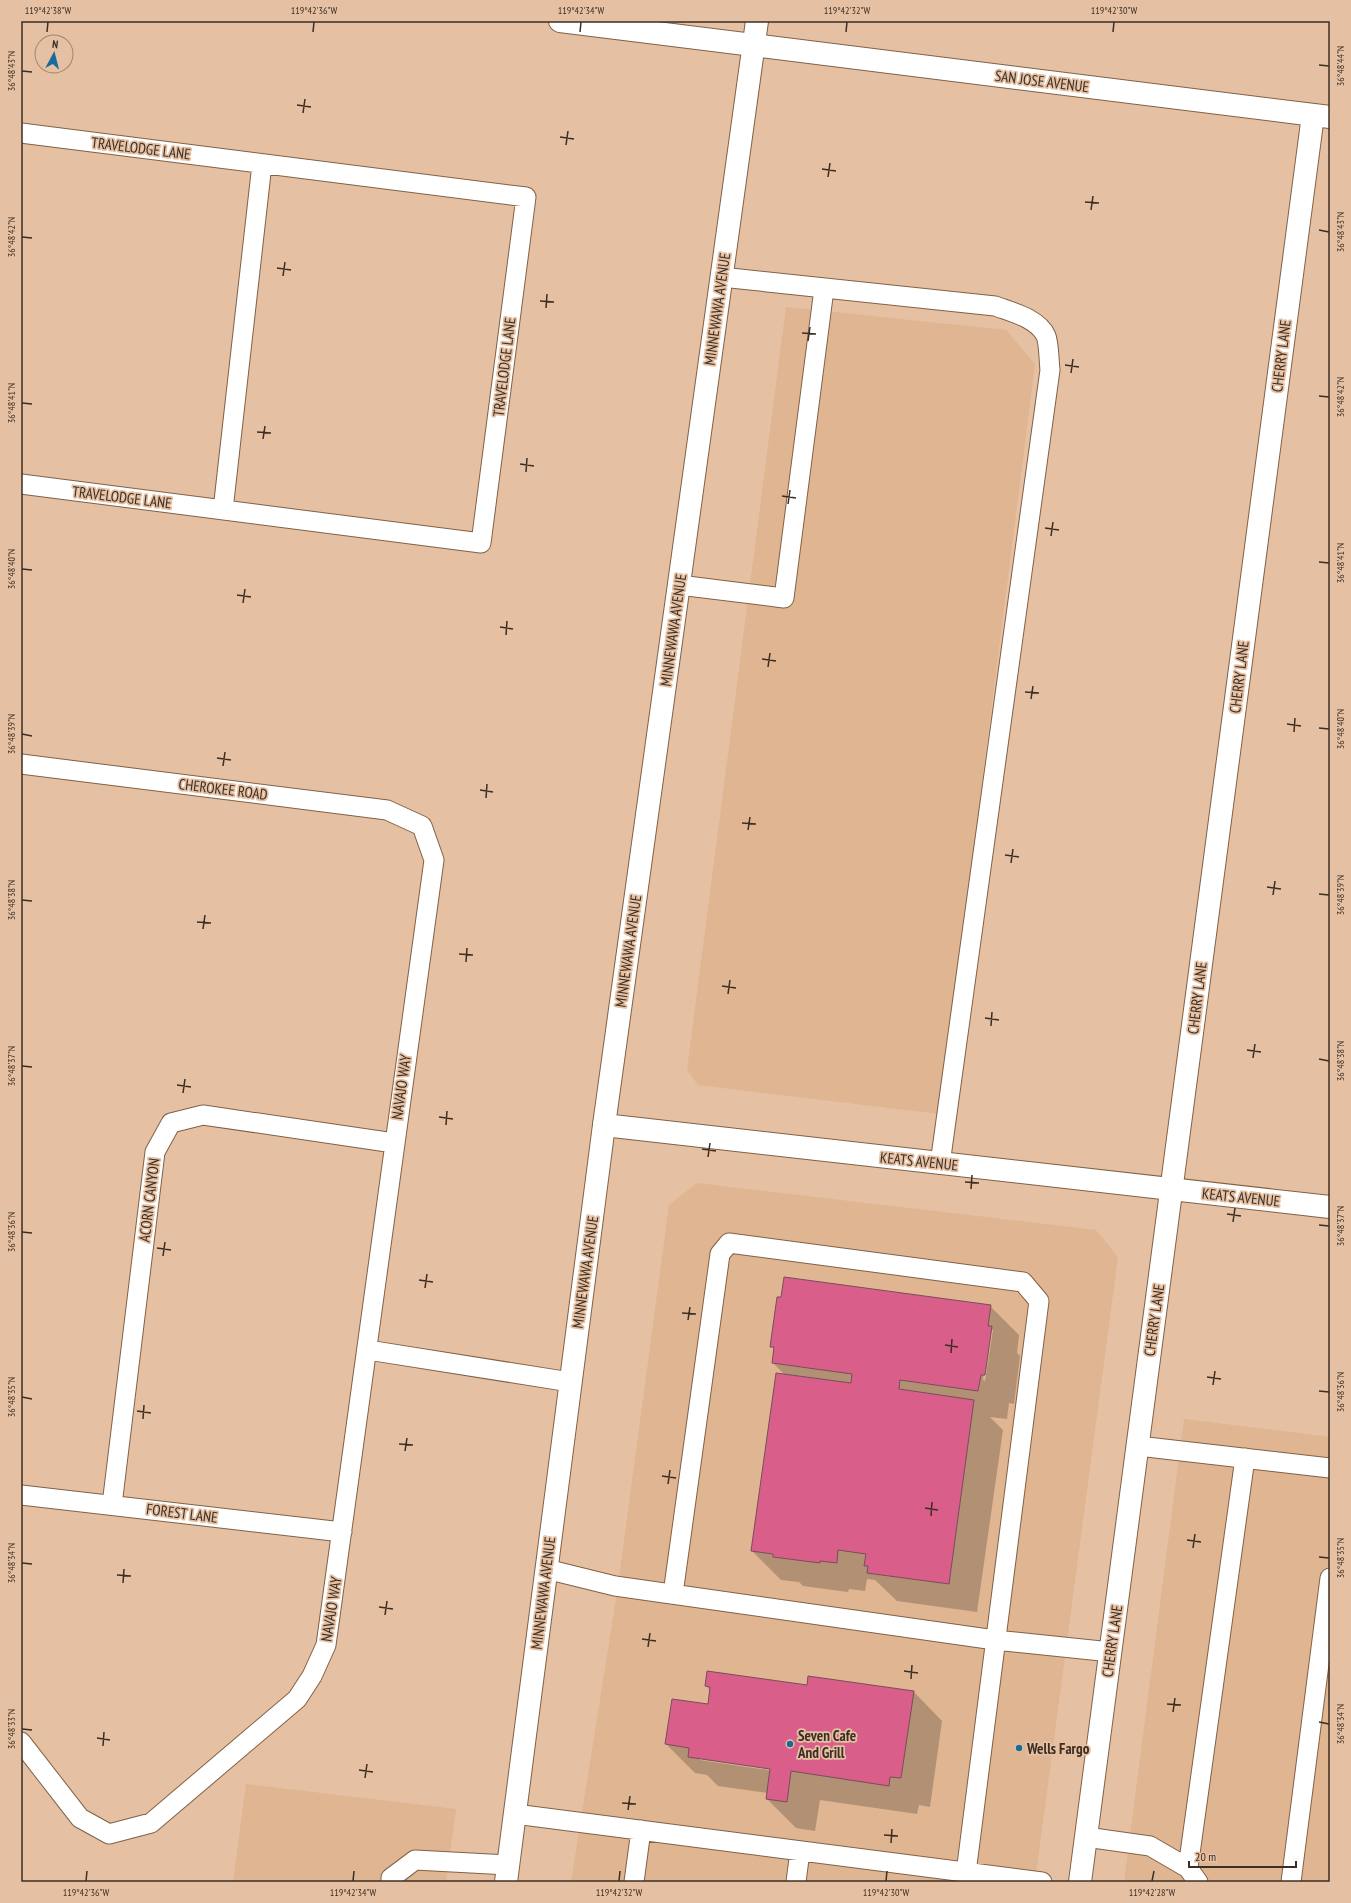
<svg xmlns="http://www.w3.org/2000/svg" width="1351" height="1903" font-family="'PT Sans Narrow',sans-serif">
<style>
.built{fill:#dfb592}
.shadow{fill:#0003;fill-rule:evenodd}
.building{fill:#da5e8a;stroke:#774e5a}
.lines{fill:none;stroke-linecap:round;stroke-linejoin:round}
.service-casing{stroke:#816146;stroke-width:21}
.minor-casing{stroke:#816146;stroke-width:24}
.secondary-casing{stroke:#816146;stroke-width:24}
.service{stroke:#fff;stroke-width:19}
.minor{stroke:#fff;stroke-width:22}
.secondary{stroke:#fff;stroke-width:22}
.ticks{fill:none;stroke:#3c2e23;stroke-width:1.5}
.poi-dot{fill:#176c9c;stroke:#e5c0a3;stroke-width:1.5}
.labels{text-anchor:middle;dominant-baseline:central;stroke-width:3.5;stroke-linejoin:round;paint-order:stroke}
.street-label{font-size:15px;fill:#3c2e23;stroke:#e5c0a3}
.poi-label{font-size:15px;font-weight:bold;fill:#3c2e23;stroke:#e5c0a3;text-anchor:start}
.neatline{fill:none;stroke:#3c2e23;stroke-width:1.5}
.ticks-label{font-size:10px;text-anchor:middle;fill:#3c2e23}
</style>
<rect width="100%" height="100%" fill="#e5c0a3"/>
<path class="built" d="M 786,307 L 1006,330 L 1035,364 L 940,1114 L 698,1085 L 687,1070 Z
M 697,1183 L 1096,1230 L 1118,1257 L 1035,1882 L 571,1882 L 617,1593 L 669,1205 Z
M 1184,1419 L 1330,1437 L 1330,1882 L 1124,1882 Z
M 246,1784 L 456,1809 L 446,1882 L 233,1882 Z"/>
<path class="shadow" d="M 990,1306 L 1019,1335 L 1017,1353 L 1020,1356 L 1014,1404 L 1009,1403 L 1007,1419 L 990,1417 L 1003,1430 L 977,1612 L 897,1601 L 875,1580 L 867,1579 L 865,1591 L 849,1589 L 848,1592 L 803,1586 L 799,1582 L 781,1580 L 752,1551 L 785,1375 L 773,1363 L 775,1350 L 771,1346 ZM 990,1330 L 993,1330 L 985,1381 L 983,1380 Z
M 706,1686 L 808,1687 L 914,1692 L 942,1721 L 930,1807 L 919,1805 L 917,1814 L 820,1800 L 815,1831 L 796,1828 L 767,1799 L 768,1793 L 718,1786 L 707,1775 L 695,1773 L 666,1744 L 708,1705 L 710,1690 ZM 698,1758 L 775,1769 L 775,1771 L 700,1760 Z"/>
<path class="building" d="M 784,1277 L 991,1305 L 988,1326 L 992,1326 L 985,1375 L 981,1375 L 978,1391 L 900,1380 L 899,1389 L 974,1400 L 949,1584 L 867,1573 L 868,1566 L 864,1566 L 866,1554 L 838,1550 L 837,1563 L 820,1561 L 820,1563 L 773,1557 L 773,1554 L 751,1551 L 776,1373 L 851,1383 L 852,1374 L 772,1363 L 774,1347 L 770,1347 L 777,1297 L 781,1297 Z
M 707,1671 L 807,1685 L 808,1676 L 914,1691 L 901,1778 L 890,1777 L 889,1786 L 791,1771 L 787,1802 L 766,1799 L 770,1769 L 688,1757 L 689,1748 L 665,1744 L 672,1699 L 708,1704 L 710,1687 L 705,1686 Z"/>
<g class="lines">
<g class="service-casing">
<path id="service" d="M 21,133 L 526,197 L 481,543 L 21,484
M 721,277 L 995,306 C 1011,312 1038,318 1046,336 C 1049,343 1049,362 1050,370 L 940,1164
M 223,510 L 262,164
M 679,585 L 784,598 L 824,289
M 21,764 L 387,810 L 422,826 L 434,860 C 397,1122 364,1384 326,1645 L 312,1676 L 297,1699 L 151,1823 L 109,1834 L 80,1818 L 21,1742
M 368,1350 L 570,1382
M 1138,1446 L 1330,1468
M 21,1495 L 342,1532
M 112,1505 L 155,1152 L 171,1123 L 203,1115 L 394,1143
M 546,1569 L 615,1586 L 995,1640 L 1111,1652
M 673,1594 L 720,1254 L 729,1243 L 1023,1282 L 1039,1301 L 966,1873
M 515,1814 L 1042,1882
M 1086,1837 L 1150,1846 L 1188,1868 L 1198,1882
M 1188,1868 L 1245,1458
M 391,1882 L 391,1878 L 415,1860 L 508,1865
M 634,1882 L 641,1830
M 796,1882 L 800,1851
M 1291,1882 L 1330,1578"/>
</g>
<g class="minor-casing">
<path id="minor" d="M 560,21 L 1330,117
M 604,1125 L 1330,1207
M 1080,1882 L 1313,115"/>
</g>
<g class="secondary-casing">
<path id="secondary" d="M 506,1882 L 604,1125 L 757,21"/>
</g>
<use href="#service" class="service"/>
<use href="#minor" class="minor"/>
<use href="#secondary" class="secondary"/>
</g>
<path class="ticks" d="M 47,32 L 48,22M 313,32 L 314,22M 580,32 L 581,22M 846,32 L 847,22M 1113,32 L 1114,22M 1319,65 L 1329,66M 22,71 L 32,72M 297,105 L 311,107M 303,113 L 305,99M 560,137 L 574,139M 566,145 L 568,131M 822,169 L 836,171M 828,177 L 830,163M 1085,202 L 1099,203M 1091,210 L 1093,196M 1319,230 L 1329,232M 22,237 L 32,238M 277,268 L 291,270M 283,276 L 285,262M 540,301 L 554,302M 546,308 L 547,294M 802,333 L 816,334M 808,341 L 810,327M 1065,365 L 1079,367M 1071,373 L 1073,359M 1319,396 L 1329,397M 22,403 L 32,404M 257,432 L 271,433M 263,439 L 265,426M 520,464 L 534,466M 526,472 L 527,458M 782,496 L 796,498M 788,504 L 790,490M 1045,528 L 1059,530M 1051,536 L 1053,522M 1319,562 L 1329,563M 22,569 L 32,570M 237,595 L 251,597M 243,603 L 245,589M 500,627 L 513,629M 506,635 L 507,621M 762,659 L 776,661M 768,667 L 770,653M 1025,692 L 1039,693M 1031,699 L 1033,686M 1287,724 L 1301,726M 1319,728 L 1329,729M 1294,732 L 1295,718M 22,734 L 32,736M 217,758 L 231,760M 223,766 L 225,752M 480,790 L 493,792M 486,798 L 487,784M 742,823 L 756,824M 748,830 L 750,817M 1005,855 L 1019,857M 1011,863 L 1013,849M 1267,887 L 1281,889M 1319,894 L 1329,895M 1273,895 L 1275,881M 22,900 L 32,901M 197,922 L 211,923M 203,929 L 205,915M 459,954 L 473,955M 466,962 L 467,948M 722,986 L 736,988M 728,994 L 730,980M 985,1018 L 999,1020M 991,1026 L 992,1012M 1247,1050 L 1261,1052M 1253,1058 L 1255,1044M 1319,1059 L 1329,1061M 22,1066 L 32,1067M 177,1085 L 191,1087M 183,1093 L 185,1079M 439,1117 L 453,1119M 446,1125 L 447,1111M 702,1149 L 716,1151M 708,1157 L 710,1143M 965,1182 L 979,1183M 971,1189 L 972,1175M 1227,1214 L 1241,1216M 1233,1222 L 1235,1208M 1319,1225 L 1329,1226M 22,1232 L 32,1233M 157,1248 L 171,1250M 163,1256 L 165,1242M 419,1280 L 433,1282M 425,1288 L 427,1274M 682,1313 L 696,1314M 688,1320 L 690,1307M 945,1345 L 958,1347M 951,1353 L 952,1339M 1207,1377 L 1221,1379M 1213,1385 L 1215,1371M 1319,1391 L 1329,1392M 22,1397 L 32,1399M 137,1411 L 151,1413M 143,1419 L 144,1405M 399,1444 L 413,1445M 405,1451 L 407,1438M 662,1476 L 676,1478M 668,1484 L 670,1470M 925,1508 L 938,1510M 931,1516 L 932,1502M 1187,1540 L 1201,1542M 1193,1548 L 1195,1534M 1319,1557 L 1329,1558M 22,1563 L 32,1564M 117,1575 L 131,1576M 123,1583 L 124,1569M 379,1607 L 393,1609M 385,1615 L 387,1601M 642,1639 L 656,1641M 648,1647 L 650,1633M 904,1671 L 918,1673M 911,1679 L 912,1665M 1167,1704 L 1181,1705M 1173,1712 L 1175,1698M 1319,1722 L 1329,1724M 22,1729 L 32,1730M 97,1738 L 110,1740M 103,1746 L 104,1732M 359,1770 L 373,1772M 365,1778 L 367,1764M 622,1803 L 636,1804M 628,1810 L 630,1796M 884,1835 L 898,1836M 891,1843 L 892,1829M 86,1881 L 87,1871M 353,1881 L 354,1871M 619,1881 L 620,1871M 886,1881 L 887,1871M 1152,1881 L 1154,1871"/>
<g class="poi-dot">
<circle cx="790" cy="1744" r="4"/>
<circle cx="1019" cy="1748" r="4"/>
</g>
<g class="labels">
<g class="street-label">
<text transform="translate(1042 81) rotate(7)">SAN JOSE AVENUE</text>
<text transform="translate(141 148) rotate(7)">TRAVELODGE LANE</text>
<text transform="translate(717 309) rotate(-82)">MINNEWAWA AVENUE</text>
<text transform="translate(1281 356) rotate(-83)">CHERRY LANE</text>
<text transform="translate(504 367) rotate(-83)">TRAVELODGE LANE</text>
<text transform="translate(122 497) rotate(7)">TRAVELODGE LANE</text>
<text transform="translate(673 630) rotate(-82)">MINNEWAWA AVENUE</text>
<text transform="translate(1239 677) rotate(-83)">CHERRY LANE</text>
<text transform="translate(223 789) rotate(7)">CHEROKEE ROAD</text>
<text transform="translate(628 951) rotate(-82)">MINNEWAWA AVENUE</text>
<text transform="translate(1197 998) rotate(-83)">CHERRY LANE</text>
<text transform="translate(401 1087) rotate(-82)">NAVAJO WAY</text>
<text transform="translate(919 1161) rotate(6)">KEATS AVENUE</text>
<text transform="translate(1241 1197) rotate(6)">KEATS AVENUE</text>
<text transform="translate(149 1200) rotate(-83)">ACORN CANYON</text>
<text transform="translate(585 1272) rotate(-82)">MINNEWAWA AVENUE</text>
<text transform="translate(1154 1320) rotate(-82)">CHERRY LANE</text>
<text transform="translate(182 1513) rotate(7)">FOREST LANE</text>
<text transform="translate(543 1593) rotate(-83)">MINNEWAWA AVENUE</text>
<text transform="translate(331 1609) rotate(-81)">NAVAJO WAY</text>
<text transform="translate(1112 1641) rotate(-82)">CHERRY LANE</text>
</g>
<g class="poi-label">
<text x="798" y="1735">Seven Cafe<tspan x="798" dy="17">And Grill</tspan></text>
<text x="1027" y="1748">Wells Fargo</text>
</g>
</g>
<rect width="1351" height="1903" fill="none" stroke="#e5c0a3" stroke-width="44"/>
<g transform="translate(54 54) rotate(7)"><circle r="19" fill="#e5c0a3" stroke="#a18670"/>
<path d="M0-3L7 15L0 10L-7 15Z" fill="#176c9c"/>
<text y="-6" font-size="11" font-weight="bold" text-anchor="middle" fill="#3c2e23">N</text>
</g>
<path d="M1189 1861v6h107v-6" fill="none" stroke="#3c2e23" stroke-width="2"/>
<text x="1195" y="1861" font-size="12" fill="#3c2e23" stroke="#e5c0a3" stroke-width="3" paint-order="stroke">20 m</text>
<rect x="22" y="22" width="1307" height="1859" class="neatline"/>
<g class="ticks-label">
<text x="48" y="14">119°42'38"W</text>
<text x="314" y="14">119°42'36"W</text>
<text x="581" y="14">119°42'34"W</text>
<text x="847" y="14">119°42'32"W</text>
<text x="1114" y="14">119°42'30"W</text>
<text transform="translate(1340 66) rotate(-90)" y="4">36°48'44"N</text>
<text transform="translate(11 71) rotate(-90)" y="4">36°48'43"N</text>
<text transform="translate(1340 232) rotate(-90)" y="4">36°48'43"N</text>
<text transform="translate(11 237) rotate(-90)" y="4">36°48'42"N</text>
<text transform="translate(1340 397) rotate(-90)" y="4">36°48'42"N</text>
<text transform="translate(11 403) rotate(-90)" y="4">36°48'41"N</text>
<text transform="translate(1340 563) rotate(-90)" y="4">36°48'41"N</text>
<text transform="translate(11 569) rotate(-90)" y="4">36°48'40"N</text>
<text transform="translate(1340 729) rotate(-90)" y="4">36°48'40"N</text>
<text transform="translate(11 734) rotate(-90)" y="4">36°48'39"N</text>
<text transform="translate(1340 895) rotate(-90)" y="4">36°48'39"N</text>
<text transform="translate(11 900) rotate(-90)" y="4">36°48'38"N</text>
<text transform="translate(1340 1061) rotate(-90)" y="4">36°48'38"N</text>
<text transform="translate(11 1066) rotate(-90)" y="4">36°48'37"N</text>
<text transform="translate(1340 1226) rotate(-90)" y="4">36°48'37"N</text>
<text transform="translate(11 1232) rotate(-90)" y="4">36°48'36"N</text>
<text transform="translate(1340 1392) rotate(-90)" y="4">36°48'36"N</text>
<text transform="translate(11 1397) rotate(-90)" y="4">36°48'35"N</text>
<text transform="translate(1340 1558) rotate(-90)" y="4">36°48'35"N</text>
<text transform="translate(11 1563) rotate(-90)" y="4">36°48'34"N</text>
<text transform="translate(1340 1724) rotate(-90)" y="4">36°48'34"N</text>
<text transform="translate(11 1729) rotate(-90)" y="4">36°48'33"N</text>
<text x="86" y="1896">119°42'36"W</text>
<text x="353" y="1896">119°42'34"W</text>
<text x="619" y="1896">119°42'32"W</text>
<text x="886" y="1896">119°42'30"W</text>
<text x="1152" y="1896">119°42'28"W</text>
</g>
</svg>
